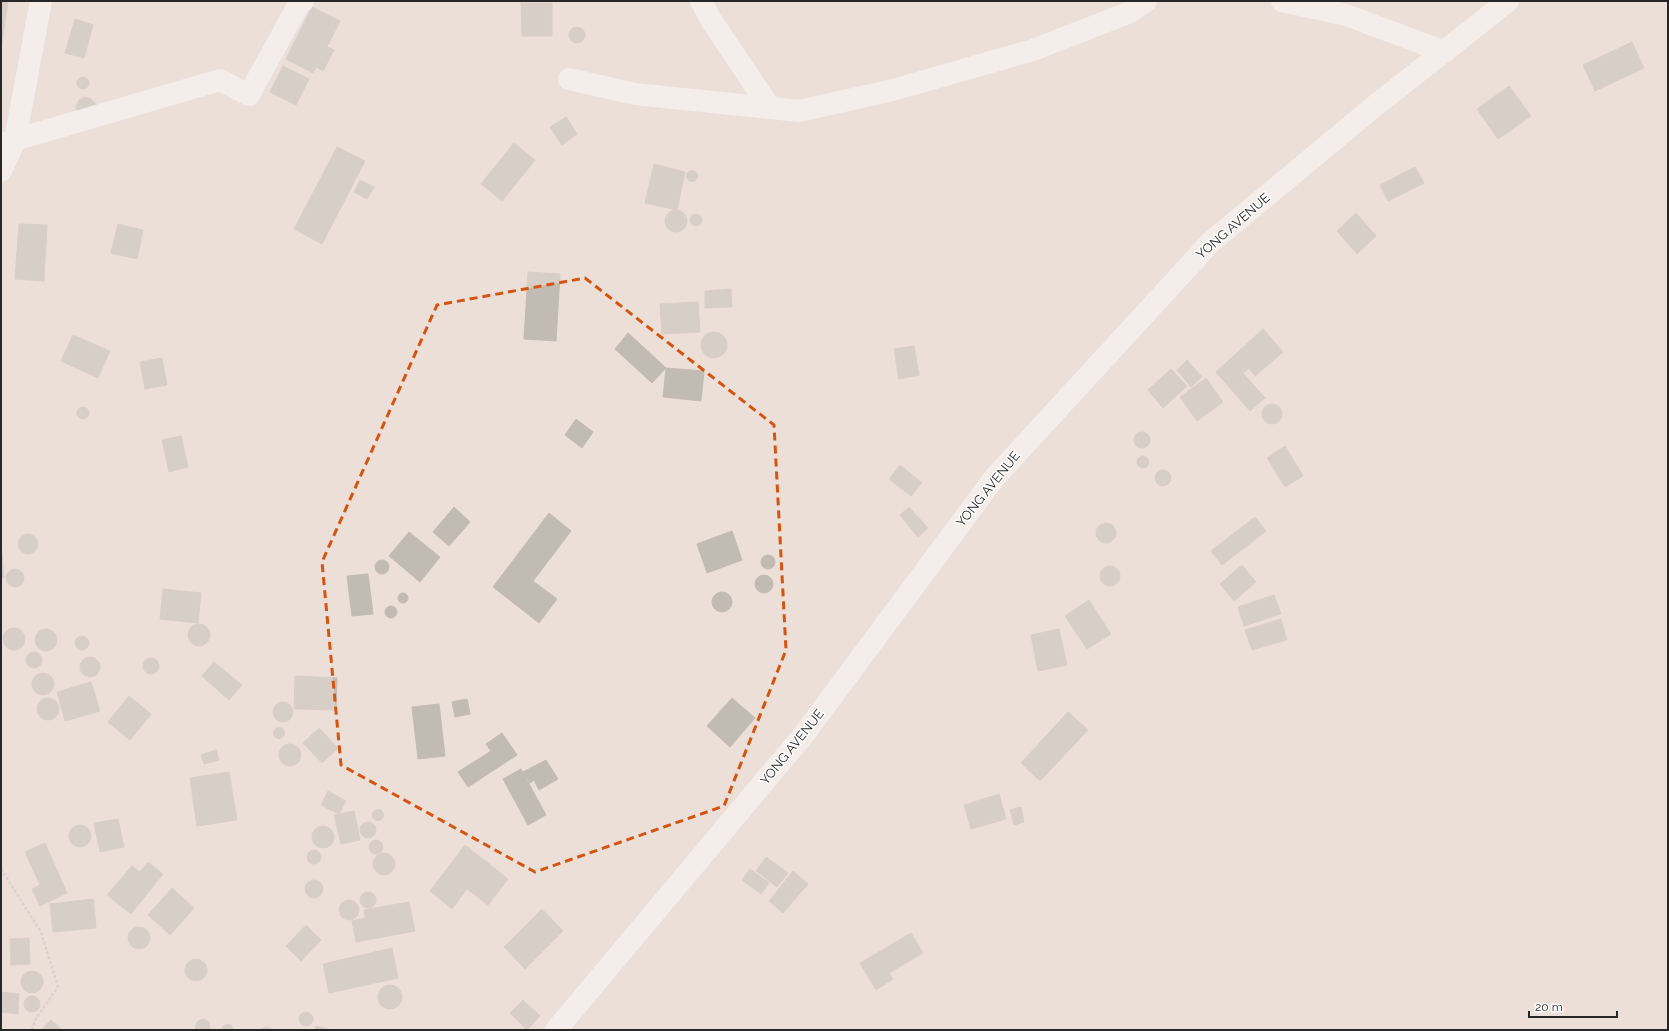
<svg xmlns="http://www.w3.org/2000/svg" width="1669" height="1031" font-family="Raleway,sans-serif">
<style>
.building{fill:#c2bbb4;stroke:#c5bbb2}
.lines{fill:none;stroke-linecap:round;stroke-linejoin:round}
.path{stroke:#c3c3c3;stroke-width:2.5;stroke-dasharray:3 2;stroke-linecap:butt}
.minor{stroke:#fff;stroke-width:22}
.tertiary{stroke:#fff;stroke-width:22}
.marked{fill:none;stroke:#d5540f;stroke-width:3;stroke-dasharray:8 5;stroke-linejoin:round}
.labels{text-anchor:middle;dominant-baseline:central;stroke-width:3;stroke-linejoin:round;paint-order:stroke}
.street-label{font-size:13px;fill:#272727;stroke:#fff}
</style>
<rect width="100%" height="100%" fill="#ebdfd8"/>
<path class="building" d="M 1,1 L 8,1 L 1,49 Z
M 521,3 L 552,3 L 552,36 L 522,36 Z
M 312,7 L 340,21 L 327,47 L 334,50 L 323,71 L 316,67 L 313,73 L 286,59 Z
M 75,19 L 93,25 L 84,58 L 65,53 Z
M569 35a8 8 0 1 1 16 0a8 8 0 1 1-16 0Z
M 1632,42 L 1644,68 L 1595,91 L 1583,65 Z
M 283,66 L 309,79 L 296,105 L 270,92 Z
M77 83a6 6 0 1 1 12 0a6 6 0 1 1-12 0Z
M 1509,86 L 1531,116 L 1498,139 L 1477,109 Z
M 85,97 L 91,99 L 96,104 L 96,110 L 77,112 L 76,106 L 79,100 Z
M 566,117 L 577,134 L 562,145 L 550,127 Z
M 514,143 L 535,160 L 502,201 L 481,184 Z
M 337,147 L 365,161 L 322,244 L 294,229 Z
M 654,164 L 685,172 L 677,210 L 645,203 Z
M 1415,167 L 1424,183 L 1388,201 L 1380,185 Z
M686.5 176a5.5 5.5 0 1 1 11 0a5.5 5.5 0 1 1-11 0Z
M 360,180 L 374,187 L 367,199 L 354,192 Z
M665 221a11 11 0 1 1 22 0a11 11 0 1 1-22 0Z
M 1356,213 L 1376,236 L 1357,254 L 1337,231 Z
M690 220a6 6 0 1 1 12 0a6 6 0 1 1-12 0Z
M 19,224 L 47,225 L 44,281 L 15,279 Z
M 118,224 L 143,230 L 137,259 L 111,253 Z
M 528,272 L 560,274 L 556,341 L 524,339 Z
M 731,289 L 732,307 L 705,308 L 705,291 Z
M 698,302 L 700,332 L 662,334 L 660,304 Z
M 1263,329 L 1283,352 L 1255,376 L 1249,368 L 1243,373 L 1265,398 L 1250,411 L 1216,372 Z
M701 345a13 13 0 1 1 26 0a13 13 0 1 1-26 0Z
M 628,333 L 666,368 L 652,383 L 615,349 Z
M 73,335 L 110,351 L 98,378 L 61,361 Z
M 914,346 L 919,375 L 899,379 L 894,349 Z
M 162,358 L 167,385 L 145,389 L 140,362 Z
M 1187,360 L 1202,377 L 1191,387 L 1177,370 Z
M 666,368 L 704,371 L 701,401 L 663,397 Z
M 1171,369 L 1187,386 L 1163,408 L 1148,390 Z
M 1206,378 L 1223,402 L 1197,421 L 1180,397 Z
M1262 414a10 10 0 1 1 20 0a10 10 0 1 1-20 0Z
M77 413a6 6 0 1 1 12 0a6 6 0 1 1-12 0Z
M 576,419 L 593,432 L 582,448 L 565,435 Z
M1134 440a8 8 0 1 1 16 0a8 8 0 1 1-16 0Z
M 181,436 L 188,467 L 169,472 L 162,440 Z
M 1285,446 L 1303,476 L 1285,487 L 1267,458 Z
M1137 462a6 6 0 1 1 12 0a6 6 0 1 1-12 0Z
M 900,465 L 922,483 L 911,496 L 889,479 Z
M1155 478a8 8 0 1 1 16 0a8 8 0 1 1-16 0Z
M 454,507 L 470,522 L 449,546 L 433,532 Z
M 909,507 L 928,528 L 918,537 L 900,515 Z
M 549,513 L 571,531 L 533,581 L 557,599 L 539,623 L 493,587 Z
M 1255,517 L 1266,531 L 1222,565 L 1211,551 Z
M1096 533a10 10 0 1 1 20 0a10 10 0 1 1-20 0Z
M 732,531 L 742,560 L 707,573 L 697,544 Z
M 409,532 L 440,557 L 420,582 L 389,556 Z
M18 544a10 10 0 1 1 20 0a10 10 0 1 1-20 0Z
M 1,541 L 4,578 L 1,578 Z
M761 562a7 7 0 1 1 14 0a7 7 0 1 1-14 0Z
M375 567a7 7 0 1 1 14 0a7 7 0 1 1-14 0Z
M 1242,565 L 1256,582 L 1234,601 L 1220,584 Z
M1100 576a10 10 0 1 1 20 0a10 10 0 1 1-20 0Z
M6 578a9 9 0 1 1 18 0a9 9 0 1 1-18 0Z
M 368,574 L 373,614 L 352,616 L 347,576 Z
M755 584a9 9 0 1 1 18 0a9 9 0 1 1-18 0Z
M 163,589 L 201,593 L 198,623 L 160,619 Z
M712 602a10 10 0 1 1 20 0a10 10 0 1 1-20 0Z
M398 598a5 5 0 1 1 10 0a5 5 0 1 1-10 0Z
M 1274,595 L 1281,614 L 1244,626 L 1238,607 Z
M 1089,600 L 1111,634 L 1087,649 L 1065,616 Z
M385 612a6 6 0 1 1 12 0a6 6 0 1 1-12 0Z
M 1281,619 L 1287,640 L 1252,650 L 1245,630 Z
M188 635a11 11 0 1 1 22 0a11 11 0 1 1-22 0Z
M3 639a11 11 0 1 1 22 0a11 11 0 1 1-22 0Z
M35 640a11 11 0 1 1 22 0a11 11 0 1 1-22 0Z
M 1059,629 L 1067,665 L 1038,671 L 1031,635 Z
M75 643a7 7 0 1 1 14 0a7 7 0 1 1-14 0Z
M26 660a8 8 0 1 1 16 0a8 8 0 1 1-16 0Z
M80 667a10 10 0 1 1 20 0a10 10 0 1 1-20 0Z
M143 666a8 8 0 1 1 16 0a8 8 0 1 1-16 0Z
M 214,662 L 242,685 L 229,700 L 202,676 Z
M32 684a11 11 0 1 1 22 0a11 11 0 1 1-22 0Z
M 295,676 L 337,678 L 336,710 L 294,709 Z
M 91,682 L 100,711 L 65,721 L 57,692 Z
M 129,696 L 151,714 L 130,740 L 108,722 Z
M37 709a11 11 0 1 1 22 0a11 11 0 1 1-22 0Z
M 732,698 L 755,718 L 730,747 L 707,726 Z
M 467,699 L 470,714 L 455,717 L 452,702 Z
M273 712a10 10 0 1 1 20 0a10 10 0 1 1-20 0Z
M 439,704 L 445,756 L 418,759 L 412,707 Z
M 1068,712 L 1088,730 L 1040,781 L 1021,763 Z
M273.5 733a5.5 5.5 0 1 1 11 0a5.5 5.5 0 1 1-11 0Z
M 319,728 L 338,748 L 322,763 L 303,743 Z
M 502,733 L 517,755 L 468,787 L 458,772 L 491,751 L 486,744 Z
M279 755a11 11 0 1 1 22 0a11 11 0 1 1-22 0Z
M 216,750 L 219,760 L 204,764 L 201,755 Z
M 546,760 L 558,779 L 539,790 L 534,780 L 530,783 L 523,772 Z
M 521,769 L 546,815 L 528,825 L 503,779 Z
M 229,772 L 237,820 L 197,826 L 190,778 Z
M 328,791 L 346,801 L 339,814 L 321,805 Z
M 999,794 L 1006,819 L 971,829 L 964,805 Z
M 1021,807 L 1024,822 L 1014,825 L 1010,810 Z
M372.5 815a5.5 5.5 0 1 1 11 0a5.5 5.5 0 1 1-11 0Z
M 354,811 L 360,840 L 341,844 L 334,815 Z
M 118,819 L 124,847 L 100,852 L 94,823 Z
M360 830a8 8 0 1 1 16 0a8 8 0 1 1-16 0Z
M69 836a11 11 0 1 1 22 0a11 11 0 1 1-22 0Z
M312 837a11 11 0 1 1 22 0a11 11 0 1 1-22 0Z
M369 847a7 7 0 1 1 14 0a7 7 0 1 1-14 0Z
M 45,843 L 67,893 L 40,906 L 32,889 L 40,885 L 25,852 Z
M 465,845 L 508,879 L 488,905 L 467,889 L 452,909 L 430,891 Z
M307 857a7 7 0 1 1 14 0a7 7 0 1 1-14 0Z
M373 864a11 11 0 1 1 22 0a11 11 0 1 1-22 0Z
M 766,857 L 788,873 L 777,887 L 756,871 Z
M 148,862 L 163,874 L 131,914 L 107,895 L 132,866 L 140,872 Z
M 750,869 L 769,883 L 761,894 L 742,880 Z
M 793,871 L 808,884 L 783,913 L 769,901 Z
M305 889a9 9 0 1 1 18 0a9 9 0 1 1-18 0Z
M 172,888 L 194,908 L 170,935 L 148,915 Z
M360 900a8 8 0 1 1 16 0a8 8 0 1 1-16 0Z
M 93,899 L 96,928 L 53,932 L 50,904 Z
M339 910a10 10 0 1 1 20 0a10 10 0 1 1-20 0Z
M 409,902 L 415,931 L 356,942 L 352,921 L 365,918 L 364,910 Z
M 542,909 L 563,931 L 525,969 L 504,947 Z
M 306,925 L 321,940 L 301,961 L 286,946 Z
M128 938a11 11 0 1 1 22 0a11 11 0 1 1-22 0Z
M 911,933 L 923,953 L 889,973 L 893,979 L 876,990 L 860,963 Z
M 29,938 L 30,964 L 11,965 L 10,939 Z
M 392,948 L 398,978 L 329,993 L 323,964 Z
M185 970a11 11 0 1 1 22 0a11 11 0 1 1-22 0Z
M21 982a11 11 0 1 1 22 0a11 11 0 1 1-22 0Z
M378 997a12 12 0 1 1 24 0a12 12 0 1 1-24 0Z
M 1,992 L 19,994 L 18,1014 L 1,1012 Z
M24 1004a8 8 0 1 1 16 0a8 8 0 1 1-16 0Z
M 523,1000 L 540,1016 L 527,1030 L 510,1013 Z
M299 1019a7 7 0 1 1 14 0a7 7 0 1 1-14 0Z
M 204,1019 L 209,1022 L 210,1028 L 209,1030 L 196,1030 L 195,1026 L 198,1021 Z
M 51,1020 L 62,1030 L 41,1030 Z
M 228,1024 L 232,1026 L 234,1030 L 222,1030 L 223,1026 Z
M 316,1026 L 331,1030 L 315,1030 Z
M 267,1027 L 273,1030 L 259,1030 L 261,1029 Z"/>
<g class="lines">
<path class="path" d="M 1,869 L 41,932 L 58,987 L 35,1020 L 32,1030"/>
<path class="minor" d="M 701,1 L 711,20 L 770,108
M 1282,1 L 1346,15 L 1445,52
M 569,79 L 635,94 L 799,111 L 893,90 L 1033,50 L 1128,13 L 1146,1
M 1,144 L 220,80 L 249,95 L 300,2 L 303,1
M 1,171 L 15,140 L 41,1"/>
<path class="tertiary" d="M 556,1030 L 805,733 L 995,477 L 1211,242 L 1376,105 L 1508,1"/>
</g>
<path d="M0 0H1669V1031H0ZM 585,278 L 774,425 L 786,650 L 724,806 L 535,872 L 341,765 L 322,562 L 437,305 Z" fill="#ebdfd8" fill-opacity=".55" fill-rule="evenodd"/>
<path class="marked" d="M 585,278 L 774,425 L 786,650 L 724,806 L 535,872 L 341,765 L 322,562 L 437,305 Z"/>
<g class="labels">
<g class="street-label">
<text transform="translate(1233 226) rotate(-41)">YONG AVENUE</text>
<text transform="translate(988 489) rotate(-51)">YONG AVENUE</text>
<text transform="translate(792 747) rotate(-51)">YONG AVENUE</text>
</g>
</g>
<rect width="1669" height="1031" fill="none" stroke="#272727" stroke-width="4"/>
<path d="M1529 1011v6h88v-6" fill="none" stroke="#272727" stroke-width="2"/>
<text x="1535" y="1011" font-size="12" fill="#272727" stroke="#ffffff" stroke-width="3" paint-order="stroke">20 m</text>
</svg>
